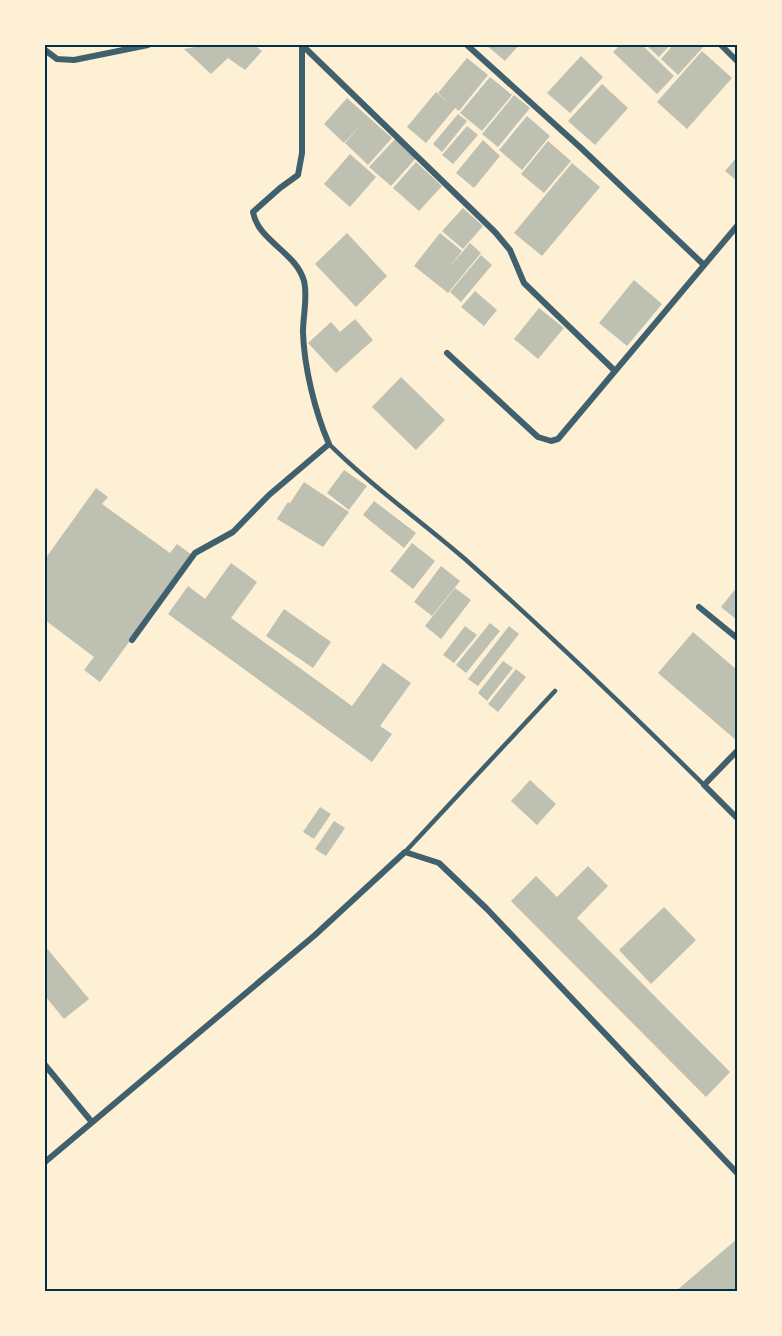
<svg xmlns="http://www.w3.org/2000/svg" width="782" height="1336" font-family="'Zilla Slab',serif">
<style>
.building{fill:#bec0b2}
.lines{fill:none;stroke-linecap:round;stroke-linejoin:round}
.service{stroke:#3f606c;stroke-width:4.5}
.minor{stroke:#3f606c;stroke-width:6}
.neatline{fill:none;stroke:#003049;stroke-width:2}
</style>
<rect width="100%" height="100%" fill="#fdf0d5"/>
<path class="building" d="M 206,45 L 254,45 L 262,51 L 245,70 L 228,58 L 211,74 L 184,49 Z
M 486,45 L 519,45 L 505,61 Z
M 620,45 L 642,45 L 674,76 L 657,94 L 613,52 Z
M 646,45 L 670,45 L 659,57 Z
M 673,45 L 705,45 L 678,75 L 661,59 Z
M 702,51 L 732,78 L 687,129 L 657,102 Z
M 581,56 L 603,77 L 570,113 L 547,93 Z
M 467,58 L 488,75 L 459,111 L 455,108 L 426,143 L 407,127 L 436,92 L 452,106 L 438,93 Z
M 490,77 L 512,95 L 482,131 L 460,113 Z
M 602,84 L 628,108 L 595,145 L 568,121 Z
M 514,95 L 530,108 L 498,147 L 482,134 Z
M 347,98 L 392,138 L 368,165 L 345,143 L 363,123 L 344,143 L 324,124 Z
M 458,114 L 467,121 L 442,152 L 433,144 Z
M 527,116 L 550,136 L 522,170 L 499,150 Z
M 467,126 L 478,135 L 453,164 L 442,155 Z
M 396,138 L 417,157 L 391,186 L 369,167 Z
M 483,140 L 500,156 L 474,188 L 456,173 Z
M 548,141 L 571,161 L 544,193 L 521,174 Z
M 350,154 L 376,177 L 350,207 L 324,184 Z
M 737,157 L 737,181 L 725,171 Z
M 416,162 L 442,186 L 419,211 L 393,188 Z
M 572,163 L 600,187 L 542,256 L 514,233 Z
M 463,208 L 483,226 L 463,249 L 442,231 Z
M 347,233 L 387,276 L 356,307 L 315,264 Z
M 440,233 L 462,251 L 448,269 L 470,243 L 481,253 L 448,293 L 414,266 Z
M 481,255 L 492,265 L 461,302 L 450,292 Z
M 634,280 L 662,304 L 627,346 L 599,323 Z
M 475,291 L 497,310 L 484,326 L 461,307 Z
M 539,308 L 564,328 L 538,359 L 514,339 Z
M 355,319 L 373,340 L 336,373 L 308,343 L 331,322 L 340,332 Z
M 401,377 L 445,420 L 416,450 L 372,407 Z
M 344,470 L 367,486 L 349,510 L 327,493 Z
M 304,482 L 349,512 L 323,547 L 277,519 L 288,502 L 290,503 Z
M 96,488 L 108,497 L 102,504 L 170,553 L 177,544 L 192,555 L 100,682 L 84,670 L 94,657 L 45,620 L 45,559 Z
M 374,501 L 416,533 L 404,548 L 363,515 Z
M 412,543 L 435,561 L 413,589 L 390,571 Z
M 231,563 L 257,582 L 231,618 L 352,706 L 383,663 L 411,683 L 380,726 L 392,734 L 372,762 L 168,614 L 188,586 L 205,599 Z
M 441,566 L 460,581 L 432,616 L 414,602 Z
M 737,587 L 737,620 L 721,607 Z
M 455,588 L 471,600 L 441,639 L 425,626 Z
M 284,609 L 331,642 L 313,668 L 266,636 Z
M 490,623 L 500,631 L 466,673 L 456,665 Z
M 465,626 L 477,635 L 454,663 L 443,655 Z
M 509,626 L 519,634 L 478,686 L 468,679 Z
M 693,632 L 737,670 L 737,741 L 658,673 Z
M 503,661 L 513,668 L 487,701 L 478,693 Z
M 516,669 L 526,677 L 498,712 L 488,704 Z
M 530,780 L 556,804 L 537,825 L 511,801 Z
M 320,807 L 331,814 L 314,839 L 303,832 Z
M 334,821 L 345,828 L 326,856 L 315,849 Z
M 588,866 L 608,886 L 577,918 L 730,1072 L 706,1097 L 511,901 L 536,876 L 557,897 Z
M 664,907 L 696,940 L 651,984 L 619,950 Z
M 45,946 L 89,999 L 64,1019 L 45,996 Z
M 737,1239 L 737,1291 L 676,1291 Z"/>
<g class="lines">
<path class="service" d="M 329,444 C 371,486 420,520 465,559 C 547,632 626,708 704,785
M 405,852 L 555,691"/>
<path class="minor" d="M 302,45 L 495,232 L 510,250 L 524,283 L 615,371
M 467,45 L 581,148 L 704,265
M 721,45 L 737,61
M 45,50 L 57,59 L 74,60 L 148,45
M 447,353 L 538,437 L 551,441 L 558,439 L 737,226
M 699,607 L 737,638
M 132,640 L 195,553 L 233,532 L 269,495 L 329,444 C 315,412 304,367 303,332 C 303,315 308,297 304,281 C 296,252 258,241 253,212 L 280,188 L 298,175 L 302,153 L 302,45
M 737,751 L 704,785 L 737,818
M 45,1065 L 91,1121
M 45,1162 L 315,935 L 405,852 L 439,863 L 487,909 L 737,1173"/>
</g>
<rect width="782" height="1336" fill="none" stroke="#fdf0d5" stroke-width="93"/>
<rect x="46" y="46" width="690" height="1244" class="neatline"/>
</svg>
